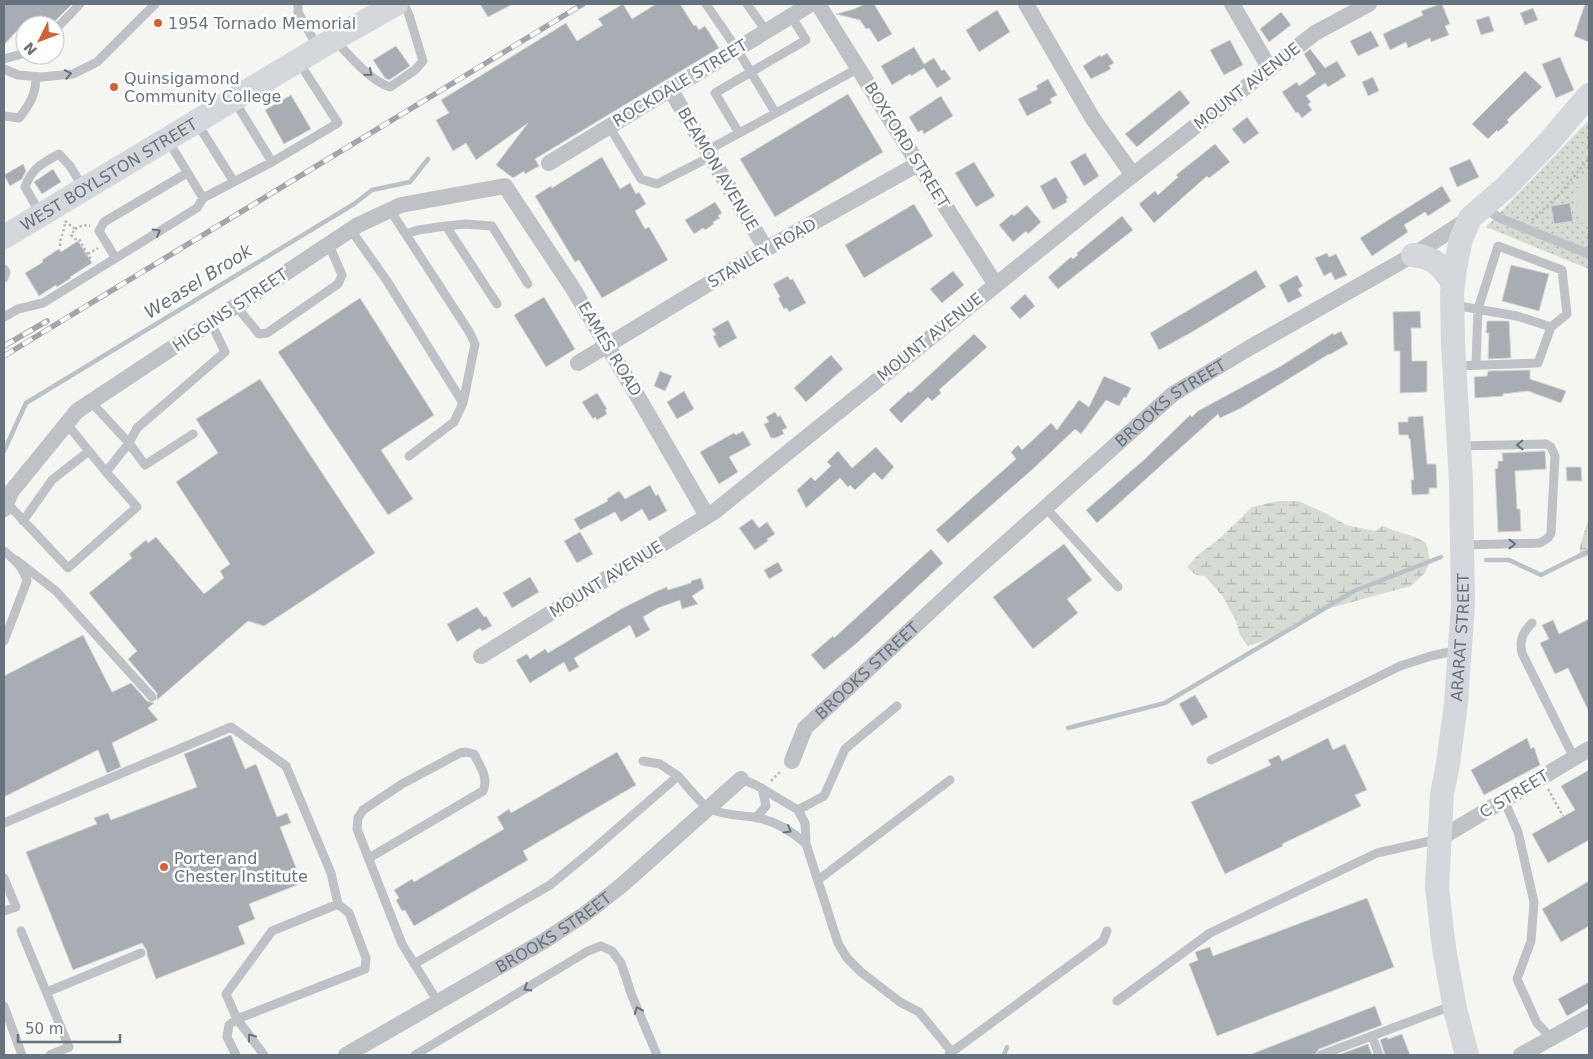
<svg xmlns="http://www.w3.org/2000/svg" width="1593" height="1059" font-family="'DejaVu Sans',sans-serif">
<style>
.wetland{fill:url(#wetland-marsh)}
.park{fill:url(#park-dots)}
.pitch{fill:#d6dbd3}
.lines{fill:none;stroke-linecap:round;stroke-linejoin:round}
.stream{stroke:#bac2c7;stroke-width:4.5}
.building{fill:#a7adb3;stroke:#d6d6d4}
.path{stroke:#b8babc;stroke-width:2.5;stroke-dasharray:2.5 2.5;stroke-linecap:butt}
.lane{stroke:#bec1c5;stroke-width:9}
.street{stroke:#bec1c5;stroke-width:16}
.secondary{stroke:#d4d7db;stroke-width:24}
.rail-casing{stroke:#a2a6ab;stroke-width:5.5}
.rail{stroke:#fff;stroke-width:4;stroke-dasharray:11;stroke-linecap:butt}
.oneway{stroke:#67737f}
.poi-dot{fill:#ce6338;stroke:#fff;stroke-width:2}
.labels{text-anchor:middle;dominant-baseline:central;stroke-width:5;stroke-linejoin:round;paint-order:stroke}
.poi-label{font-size:16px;fill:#67737f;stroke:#fff;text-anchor:start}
.street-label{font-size:16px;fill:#67737f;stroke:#fff}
.water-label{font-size:18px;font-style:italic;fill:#63747c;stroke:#fff}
</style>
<defs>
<pattern id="wetland-marsh" width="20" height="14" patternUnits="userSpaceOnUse" patternTransform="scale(1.25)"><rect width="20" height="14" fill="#d6dbd3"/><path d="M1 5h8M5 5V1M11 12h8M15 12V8" fill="none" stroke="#b1b6b0"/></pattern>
<pattern id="park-dots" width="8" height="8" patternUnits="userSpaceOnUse" patternTransform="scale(1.25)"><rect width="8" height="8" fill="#d6dbd3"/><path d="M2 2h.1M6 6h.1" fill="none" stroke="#b1b6b0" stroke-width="1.8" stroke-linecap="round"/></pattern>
</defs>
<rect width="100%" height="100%" fill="#f5f5f2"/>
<path class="wetland" d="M 1278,501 L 1298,501 L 1325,513 L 1346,525 L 1375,531 L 1383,526 C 1397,533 1413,534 1426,543 L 1430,560 L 1425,573 L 1411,586 L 1319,611 L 1293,624 L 1272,638 L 1248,646 L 1240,635 L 1236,621 L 1223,597 L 1205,576 L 1196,575 L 1187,567 L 1198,555 L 1219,539 L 1252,507 Z
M 1589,517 L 1589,556 L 1579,559 L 1580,546 Z"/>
<path class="park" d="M 1589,120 L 1589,269 L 1486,227 Z"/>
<path class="pitch" d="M 1589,175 L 1589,228 L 1580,221 L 1573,193 Z"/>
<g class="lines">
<path class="stream" d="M 4,451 L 26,403 L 354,204 L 372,190 L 410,182 L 428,159
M 1486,560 L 1509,560 L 1541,575 L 1589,551
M 1068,728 L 1165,703 L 1354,591 L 1441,557
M 1004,1055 L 1007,1047"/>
</g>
<path class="building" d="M 4,4 L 72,4 L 51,25 L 23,24 L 4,45 Z
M 480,4 L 513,4 L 488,17 Z
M 623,4 L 632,19 L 656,4 L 680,4 L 694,26 L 696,25 L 699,30 L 705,26 L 719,48 L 535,159 L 539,166 L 525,174 L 524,171 L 513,178 L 496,165 L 528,123 L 476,160 L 466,143 L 453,151 L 436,120 L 449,113 L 441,100 L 566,23 L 577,41 L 603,25 L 598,19 Z
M 865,4 L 874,4 L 892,34 L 878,42 L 869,28 L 866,29 L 860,20 L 836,14 L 854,9 Z
M 1440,4 L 1442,4 L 1450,24 L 1445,26 L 1449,35 L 1431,42 L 1430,38 L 1408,48 L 1406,42 L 1390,50 L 1383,34 L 1423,15 L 1421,11 Z
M 1585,4 L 1589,4 L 1589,42 L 1574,36 Z
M 1533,8 L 1538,20 L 1525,25 L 1520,13 Z
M 997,10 L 1010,32 L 979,52 L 966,30 Z
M 1281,12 L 1291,25 L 1269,42 L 1260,29 Z
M 1489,16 L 1494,31 L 1481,35 L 1476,20 Z
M 1371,31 L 1379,46 L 1358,56 L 1350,41 Z
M 1230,40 L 1243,65 L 1224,75 L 1210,50 Z
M 396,46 L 410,66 L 389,80 L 385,78 L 373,60 Z
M 914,47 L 924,64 L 934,58 L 942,71 L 944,69 L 951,79 L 937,88 L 924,68 L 911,76 L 910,74 L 892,85 L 881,66 Z
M 1310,49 L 1325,68 L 1337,61 L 1346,76 L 1328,87 L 1325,83 L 1306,96 L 1311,102 L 1308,104 L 1312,110 L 1302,118 L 1298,112 L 1296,113 L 1282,92 L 1297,82 L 1299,86 L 1316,74 L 1304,54 Z
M 1107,53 L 1114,63 L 1109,66 L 1111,69 L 1091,79 L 1083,66 L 1100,55 L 1101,57 Z
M 1560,57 L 1574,90 L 1556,98 L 1542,64 Z
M 1525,71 L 1542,87 L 1507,120 L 1509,122 L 1498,132 L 1497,130 L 1488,139 L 1472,124 Z
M 1373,77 L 1379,91 L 1368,96 L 1362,82 Z
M 1048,79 L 1057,95 L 1050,99 L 1052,103 L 1027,116 L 1018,99 L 1038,89 L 1036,86 Z
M 1180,90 L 1190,103 L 1137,147 L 1125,134 Z
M 848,94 L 883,152 L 775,217 L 740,159 Z
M 291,95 L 311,129 L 284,144 L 265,110 Z
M 941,96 L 953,116 L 924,134 L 922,130 L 918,132 L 909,117 Z
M 1247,117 L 1259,133 L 1244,144 L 1232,129 Z
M 1215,144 L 1230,162 L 1209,178 L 1207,176 L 1154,223 L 1139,204 L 1155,191 L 1158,195 L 1178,177 L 1176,175 Z
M 1085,153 L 1099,176 L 1084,186 L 1070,162 Z
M 602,157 L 620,189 L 630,183 L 636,194 L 639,192 L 646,204 L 635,211 L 645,229 L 649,227 L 668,260 L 602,298 L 579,260 L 575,262 L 535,196 L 551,186 L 552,188 Z
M 1470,159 L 1479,177 L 1457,187 L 1449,168 Z
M 974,162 L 995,196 L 976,207 L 955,173 Z
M 23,164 L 26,171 L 22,179 L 10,186 L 4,175 Z
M 53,169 L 61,182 L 42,194 L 34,182 Z
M 1056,177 L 1068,198 L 1066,199 L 1067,202 L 1053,210 L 1040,186 Z
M 1442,186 L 1451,201 L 1428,216 L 1425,212 L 1404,225 L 1408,232 L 1372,256 L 1360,238 Z
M 715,202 L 722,213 L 718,216 L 720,218 L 713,222 L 714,224 L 705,230 L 703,228 L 694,234 L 685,220 Z
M 1570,203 L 1573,221 L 1554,224 L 1551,206 Z
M 914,204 L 933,236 L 864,278 L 845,245 Z
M 1027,205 L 1041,222 L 1028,234 L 1026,231 L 1013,242 L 999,225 L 1012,214 L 1014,216 Z
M 1122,216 L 1133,230 L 1058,289 L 1048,277 L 1071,257 L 1073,259 L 1078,255 L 1077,253 Z
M 78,241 L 92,263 L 70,277 L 71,278 L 57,287 L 56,285 L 39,296 L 25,273 L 43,262 L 42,260 L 59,249 L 61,252 Z
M 1327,253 L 1329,257 L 1336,254 L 1347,275 L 1335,280 L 1331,272 L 1324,276 L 1315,258 Z
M 1511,265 L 1549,274 L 1539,311 L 1502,301 Z
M 1256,270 L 1266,287 L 1192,332 L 1159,350 L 1150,333 Z
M 953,271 L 964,285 L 942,303 L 930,289 Z
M 1297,275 L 1303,286 L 1298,289 L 1302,296 L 1288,303 L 1279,285 Z
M 788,276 L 790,280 L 793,279 L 806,303 L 789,312 L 787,308 L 784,309 L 778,298 L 780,297 L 773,284 Z
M 1025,294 L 1035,306 L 1020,319 L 1010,308 Z
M 544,297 L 575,349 L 546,367 L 514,315 Z
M 360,298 L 434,415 L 381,450 L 413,499 L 388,515 L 278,352 Z
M 1420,311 L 1421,328 L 1411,328 L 1412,361 L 1427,361 L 1427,392 L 1400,393 L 1400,351 L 1394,351 L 1393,312 Z
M 728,320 L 737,338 L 719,348 L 713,336 L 716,335 L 712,329 Z
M 1487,321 L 1509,321 L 1511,358 L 1488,359 L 1489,333 L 1486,333 Z
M 1341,331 L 1348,344 L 1329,355 L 1329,354 L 1241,408 L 1220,418 L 1218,414 L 1097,523 L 1086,510 L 1145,459 L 1190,415 L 1192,417 L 1198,411 L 1281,366 L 1333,333 L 1334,335 Z
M 974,334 L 987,347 L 939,390 L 941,393 L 932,401 L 928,397 L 901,423 L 889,410 L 909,391 L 910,393 Z
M 831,355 L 843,369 L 806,402 L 794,388 Z
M 1530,370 L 1530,379 L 1566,391 L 1561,403 L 1528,391 L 1503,394 L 1503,396 L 1475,398 L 1474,377 L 1487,376 L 1488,371 Z
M 660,371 L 672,376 L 665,391 L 654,386 Z
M 1104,376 L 1131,388 L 1126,398 L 1124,397 L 1119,406 L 1106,400 L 1081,434 L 1075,429 L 1034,468 L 948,543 L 936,530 L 1016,459 L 1011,452 L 1018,445 L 1022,450 L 1051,423 L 1057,430 L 1079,400 L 1089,407 Z
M 260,379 L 375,553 L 264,626 L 248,621 L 157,700 L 157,693 L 128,659 L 137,651 L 89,593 L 132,558 L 129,554 L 146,540 L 148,543 L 156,537 L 204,594 L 224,578 L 220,571 L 230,564 L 176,482 L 218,453 L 196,419 Z
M 684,391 L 694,409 L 677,419 L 667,402 Z
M 597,393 L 607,409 L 605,410 L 607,414 L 597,420 L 595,417 L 593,419 L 582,402 Z
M 775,412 L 778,417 L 780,415 L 787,428 L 782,430 L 784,434 L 775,438 L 771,438 L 764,424 L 769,422 L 766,417 Z
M 1423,416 L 1427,464 L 1436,464 L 1437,488 L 1429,488 L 1429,494 L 1412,495 L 1411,480 L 1414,480 L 1410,439 L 1409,439 L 1408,435 L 1399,435 L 1398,422 L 1408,422 L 1408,417 Z
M 743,431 L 751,445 L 729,457 L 738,472 L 719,484 L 700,452 L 734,433 L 736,435 Z
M 876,447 L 894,467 L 882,480 L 874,472 L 855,490 L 850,485 L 848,487 L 840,478 L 806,508 L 797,490 L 811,477 L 815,481 L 831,466 L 827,462 L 838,451 L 852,468 Z
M 1545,451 L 1546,469 L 1515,471 L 1517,509 L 1520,509 L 1521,531 L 1498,532 L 1495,469 L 1498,468 L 1498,461 L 1503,461 L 1502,453 Z
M 1566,467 L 1581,467 L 1582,481 L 1567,481 Z
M 650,485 L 656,496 L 658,494 L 667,511 L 649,521 L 642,509 L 621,522 L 615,512 L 580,530 L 574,519 L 608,501 L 607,499 L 619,491 L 625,499 Z
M 752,519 L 759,528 L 767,522 L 775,534 L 767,539 L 768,541 L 755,550 L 739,528 Z
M 580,532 L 593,554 L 577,563 L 564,541 Z
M 1064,544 L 1092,580 L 1067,599 L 1078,613 L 1033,649 L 993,597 Z
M 931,549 L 943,563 L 858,642 L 824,670 L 811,655 L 833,636 L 834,638 Z
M 778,562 L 783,571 L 769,579 L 764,570 Z
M 530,577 L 539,592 L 512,608 L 503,593 Z
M 701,578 L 704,588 L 692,596 L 698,604 L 682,609 L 680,600 L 658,608 L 643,617 L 650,630 L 636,638 L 630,625 L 574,658 L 579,667 L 569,672 L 564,662 L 530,683 L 516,660 L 527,654 L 530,659 L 545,649 L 548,653 L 621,609 L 657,591 L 667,587 L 668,590 L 691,583 L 691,581 Z
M 477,607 L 484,617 L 486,616 L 492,626 L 482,631 L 480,628 L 457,642 L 447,624 Z
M 1589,619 L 1589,712 L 1568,668 L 1555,674 L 1540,643 L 1549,639 L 1542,625 L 1553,620 L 1559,634 Z
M 83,635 L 112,692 L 131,683 L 147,701 L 154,703 L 148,708 L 158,720 L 112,743 L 121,767 L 107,773 L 98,750 L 4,797 L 4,676 Z
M 1195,695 L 1208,717 L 1192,726 L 1179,704 Z
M 231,735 L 245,769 L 256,764 L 277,817 L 287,813 L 291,823 L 280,827 L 302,883 L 249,904 L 255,919 L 238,926 L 245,944 L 156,979 L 147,955 L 147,951 L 142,943 L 73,970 L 26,852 L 97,824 L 94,818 L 108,813 L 111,820 L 197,787 L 184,754 Z
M 1328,738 L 1333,750 L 1345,744 L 1367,790 L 1355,795 L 1361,806 L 1282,844 L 1283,846 L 1225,874 L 1191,802 L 1271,765 L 1268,760 L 1279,755 L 1282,761 Z
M 1527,738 L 1531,749 L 1534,747 L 1540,765 L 1484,795 L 1471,770 Z
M 617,752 L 636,785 L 523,851 L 528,860 L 414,926 L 405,910 L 402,911 L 396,900 L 399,898 L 394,890 L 412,879 L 414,882 L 504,829 L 497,817 L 509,809 L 511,813 Z
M 1589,770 L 1589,840 L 1548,863 L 1532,834 L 1575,810 L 1561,786 Z
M 1589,881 L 1589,926 L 1561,942 L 1542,909 Z
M 1367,898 L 1394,967 L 1217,1036 L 1189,964 L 1198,960 L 1195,952 L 1210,947 L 1213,956 Z
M 1589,982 L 1589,1003 L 1567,1016 L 1558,999 Z
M 1375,1006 L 1382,1025 L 1319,1049 L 1315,1055 L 1249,1055 Z
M 1402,1034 L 1410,1055 L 1385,1055 L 1380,1040 L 1387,1037 L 1388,1039 Z
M 1368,1044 L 1372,1055 L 1338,1055 Z"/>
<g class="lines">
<path class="path" d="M 1532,220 L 1558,196 L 1589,158
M 65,221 L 75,229 L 71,235 L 75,239 L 79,239 L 91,260
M 75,229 L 84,225 L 90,226
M 60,246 C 60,237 65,230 65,221
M 88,254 L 98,248
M 771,781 L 781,771
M 1548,789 L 1563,816"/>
<path class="lane" d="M 298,4 L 298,12 L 318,48
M 706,4 L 737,49 L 775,112
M 747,4 L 766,31
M 55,30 L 80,4
M 334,39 C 348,54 371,82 390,87 L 415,70 L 423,61 L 409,15 L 404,4
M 4,59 L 25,53
M 4,69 L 18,75 L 41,77 L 73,74 L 97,62 L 155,4
M 234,100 L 272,162 L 338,123 L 298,61
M 4,116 L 19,118 C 30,104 36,94 36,77
M 197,123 L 234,182
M 609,126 L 641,179 L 657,184 L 710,157
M 739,133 L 715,93 L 806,40 L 791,16
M 706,151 L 859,68
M 203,198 L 272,162
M 1483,208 L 1502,219 L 1589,254
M 390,210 L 470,333 L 475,344 L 463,403
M 40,213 L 25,187 C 32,168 41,164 59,154 L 70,166 L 84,189
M 446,226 L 465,224 L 492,226 L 528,284
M 351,230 L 387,281 L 463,403 L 454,422 L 409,456
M 406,234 L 418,230 L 446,226 L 497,304
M 115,257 L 99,231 L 104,222 L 187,173
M 4,269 L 6,272 L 4,278
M 1453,305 L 1517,316 L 1551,327 L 1567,314 L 1562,270 L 1498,246 L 1478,309 L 1476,365
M 236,306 L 259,334 L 267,333 L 338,284 L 342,275 L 329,245
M 4,317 L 18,309 L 43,303 L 197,208 L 203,198 L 167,139
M 1455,366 L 1538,363 L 1551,327
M 91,402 L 129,443 L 137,428 L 225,352 L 211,323
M 67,424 L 106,472 L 129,443 L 145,465 L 193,434
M 1459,446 L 1546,444 L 1551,447 L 1555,456 L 1551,533 L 1548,538 L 1540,543 L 1464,545
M 7,503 L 68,568 L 137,507 L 106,472
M 1046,508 L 1118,587
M 23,521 L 52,480 L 89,451
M 4,551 C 15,560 23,567 27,581 L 4,641
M 16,560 L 56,591 L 152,697
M 1532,623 C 1523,632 1519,640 1522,653 L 1574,758
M 1211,760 L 1400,666 L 1431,656 L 1458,650
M 643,761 L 660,764 L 678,776
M 741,779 L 756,785 L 798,810 L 805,823 L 806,844 L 838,943 L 847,958 L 861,972 L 900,1002 L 919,1012 L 952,1052
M 1504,800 L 1518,832 L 1534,902 L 1531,941 L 1517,979 L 1537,1023 L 1551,1038
M 798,810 L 824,796 L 845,749 L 897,706
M 756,818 L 766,806 L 762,788
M 4,823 L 231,727 L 286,766 L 331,873 L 338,904
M 369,858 L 483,791 C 489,777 480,767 474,754 L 466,752 L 460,753 L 402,784 L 363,810 L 358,818 L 357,829 L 402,944 L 438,1002
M 4,878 L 16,907 L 4,911
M 818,880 L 950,780
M 21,931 L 69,1047 L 50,1055
M 414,964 L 550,885 L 595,848 L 678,776 C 685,783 702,806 710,809 C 725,816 743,815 759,818 C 777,822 793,832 806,844
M 47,992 L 141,953
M 1117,1001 L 1210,933 L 1377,853 L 1439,839
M 4,1006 L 22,1055
M 1372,1036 L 1379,1055
M 949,1054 L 1103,941 L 1107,931
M 236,1055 L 227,1037 L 229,1025 L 237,1019 L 365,969 L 366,958 L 349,913 L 338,904 L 272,931 L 226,994 L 237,1019 L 264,1055
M 415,1055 L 588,951 L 601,946 L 612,951 L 621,963 L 632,996 L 657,1055
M 1321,1055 L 1454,1005"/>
<g class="street">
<path d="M 818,4 L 922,170 L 996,285"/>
<path d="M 1026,4 L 1093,119 L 1133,175"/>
<path d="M 1232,4 L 1270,69"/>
<path d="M 670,89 L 766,249"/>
<path d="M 549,163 L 811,4"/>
<path d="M 578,363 L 766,249 L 918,164"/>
<path d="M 4,509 L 11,492 L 77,411 L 358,225 L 401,205 L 505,186 L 572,287 L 641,402 L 707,516"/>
<path d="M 481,656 L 714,512 L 1115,189 L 1315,33 L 1369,4"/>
<path id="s1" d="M 792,761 L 805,728 L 963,581 L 1173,394 L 1249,348 L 1413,255 L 1470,218"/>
<path d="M 1439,839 L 1589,749"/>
<path id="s2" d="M 346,1055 L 544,941 L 585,914 L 622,885 L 741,779"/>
<path d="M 1521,1055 L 1589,1017"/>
</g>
<g class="secondary">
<path id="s3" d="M 4,237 L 334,39 L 396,4"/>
<path d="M 1413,255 C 1435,258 1441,265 1453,283"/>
<path id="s4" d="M 1467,1055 L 1455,1009 L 1444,948 L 1437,887 L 1442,794 L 1448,764 L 1456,703 L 1463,604 L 1461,482 L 1453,343 L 1452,293 L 1455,268 L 1461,239 L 1470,218 L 1506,187 L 1548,143 L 1589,95"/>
</g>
<g class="rail-casing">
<path id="rail" d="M 4,346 L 47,321
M 4,356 L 583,4"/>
</g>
<use href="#rail" class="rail"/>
</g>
<defs><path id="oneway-chevron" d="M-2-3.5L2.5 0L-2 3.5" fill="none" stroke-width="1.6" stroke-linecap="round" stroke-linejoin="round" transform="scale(1.25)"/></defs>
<g class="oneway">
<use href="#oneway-chevron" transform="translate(369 73) rotate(41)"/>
<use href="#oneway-chevron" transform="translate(68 74) rotate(-11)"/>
<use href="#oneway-chevron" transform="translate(157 232) rotate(-31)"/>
<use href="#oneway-chevron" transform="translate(1520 445) rotate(179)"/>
<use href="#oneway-chevron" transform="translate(1512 544)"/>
<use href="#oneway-chevron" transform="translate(788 830) rotate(31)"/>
<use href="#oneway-chevron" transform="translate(527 988) rotate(149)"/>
<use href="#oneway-chevron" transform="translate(638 1010) rotate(-112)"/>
<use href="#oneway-chevron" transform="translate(251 1037) rotate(-126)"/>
</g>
<g class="poi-dot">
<circle cx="158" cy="23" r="5"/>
<circle cx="114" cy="87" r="5"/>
<circle cx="164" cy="867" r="5"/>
</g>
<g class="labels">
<g class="poi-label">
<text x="168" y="23">1954 Tornado Memorial</text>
<text x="124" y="78">Quinsigamond<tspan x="124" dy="18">Community College</tspan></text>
<text x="174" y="858">Porter and<tspan x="174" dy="18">Chester Institute</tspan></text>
</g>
<g class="street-label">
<text transform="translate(680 83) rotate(-31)">ROCKDALE STREET</text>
<text transform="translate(1247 86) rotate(-38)">MOUNT AVENUE</text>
<text transform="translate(907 145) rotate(58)">BOXFORD STREET</text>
<text transform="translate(718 169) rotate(59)">BEAMON AVENUE</text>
<text stroke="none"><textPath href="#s3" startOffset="122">WEST BOYLSTON STREET</textPath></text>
<text transform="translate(762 253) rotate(-30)">STANLEY ROAD</text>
<text transform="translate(230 310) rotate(-34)">HIGGINS STREET</text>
<text transform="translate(930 337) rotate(-39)">MOUNT AVENUE</text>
<text transform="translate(610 349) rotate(59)">EAMES ROAD</text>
<text stroke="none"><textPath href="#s1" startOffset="525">BROOKS STREET</textPath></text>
<text transform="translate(606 579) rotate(-32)">MOUNT AVENUE</text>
<text stroke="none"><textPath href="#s4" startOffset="422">ARARAT STREET</textPath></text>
<text stroke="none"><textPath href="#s1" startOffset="120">BROOKS STREET</textPath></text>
<text transform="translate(1514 794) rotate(-31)">C STREET</text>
<text stroke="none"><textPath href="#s2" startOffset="241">BROOKS STREET</textPath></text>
</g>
<g class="water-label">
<text transform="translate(198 281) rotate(-32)">Weasel Brook</text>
</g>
</g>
<rect width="1593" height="1059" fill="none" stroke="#67737f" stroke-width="10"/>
<g transform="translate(40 40) rotate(228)"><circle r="24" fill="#ffffff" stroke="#c2c7cc"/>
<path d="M0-4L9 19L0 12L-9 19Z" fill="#ce6338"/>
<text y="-8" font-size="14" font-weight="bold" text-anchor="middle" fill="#67737f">N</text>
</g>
<path d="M18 1034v8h102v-8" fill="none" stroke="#67737f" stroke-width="2.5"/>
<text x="25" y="1034" font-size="15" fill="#67737f" stroke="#ffffff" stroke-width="4" paint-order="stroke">50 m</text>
</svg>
